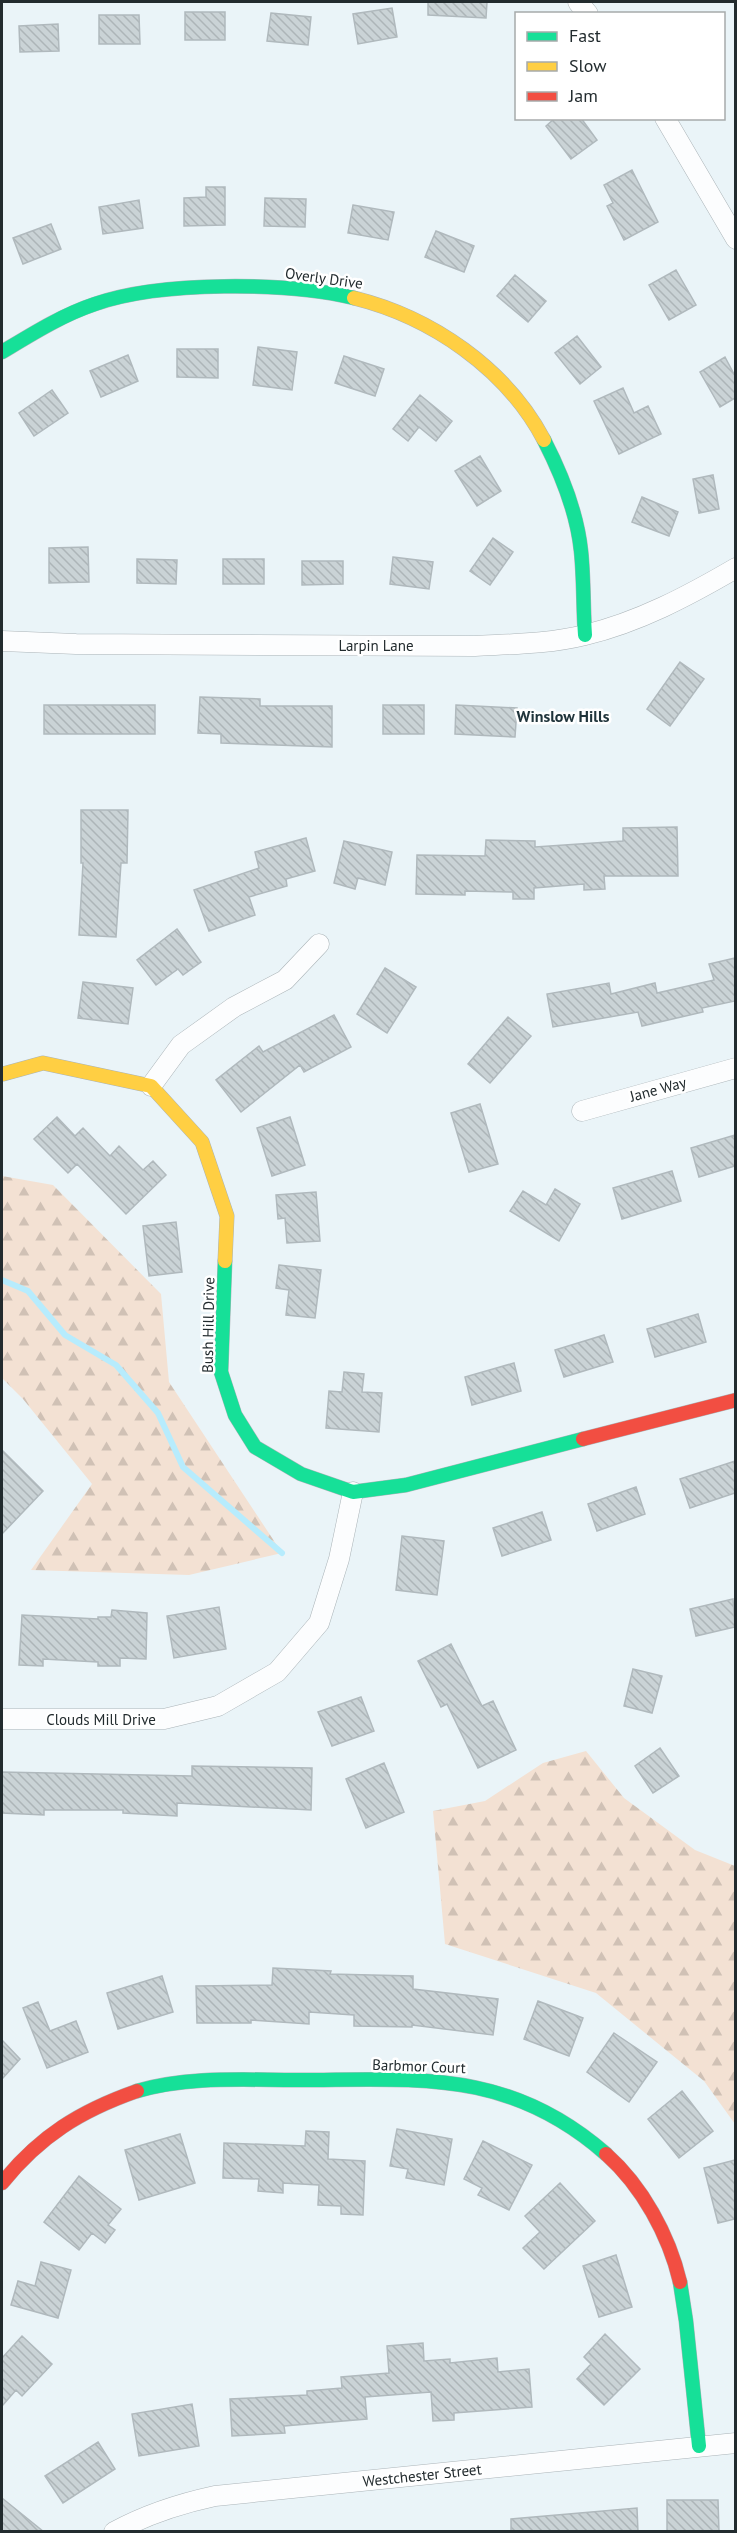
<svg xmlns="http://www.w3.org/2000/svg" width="737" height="2533" font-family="'PT Sans',sans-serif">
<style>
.forest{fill:url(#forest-firs)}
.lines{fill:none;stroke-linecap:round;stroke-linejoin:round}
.stream{stroke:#b7ecfd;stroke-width:6}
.building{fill:url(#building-back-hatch);stroke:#b0b9bd;stroke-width:1.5}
.street-casing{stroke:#abb4b8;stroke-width:21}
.fast-casing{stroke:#abb4b8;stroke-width:15}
.slow-casing{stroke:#abb4b8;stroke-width:15}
.jam-casing{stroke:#abb4b8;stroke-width:15}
.street{stroke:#fcfdfe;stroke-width:20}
.fast{stroke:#16e098;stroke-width:14}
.slow{stroke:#ffcf43;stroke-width:14}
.jam{stroke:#f24e42;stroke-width:14}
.labels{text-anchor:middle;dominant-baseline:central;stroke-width:5;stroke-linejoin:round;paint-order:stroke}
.street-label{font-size:15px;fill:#222b2e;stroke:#fff}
.neighbourhood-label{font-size:16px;font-weight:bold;fill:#20343b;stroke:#fff}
</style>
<defs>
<pattern id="forest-firs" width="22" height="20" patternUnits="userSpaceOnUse" patternTransform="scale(1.5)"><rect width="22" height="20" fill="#f3e1d3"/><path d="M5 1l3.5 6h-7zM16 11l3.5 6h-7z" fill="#d0c1b5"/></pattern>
<pattern id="building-back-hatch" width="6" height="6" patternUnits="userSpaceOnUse" patternTransform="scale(1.5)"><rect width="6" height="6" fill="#cad3d6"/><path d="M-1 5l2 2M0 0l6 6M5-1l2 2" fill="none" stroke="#adb5b8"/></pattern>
</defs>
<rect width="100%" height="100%" fill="#eaf4f8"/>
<path class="forest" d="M 2,1176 L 53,1185 L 161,1294 L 169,1382 L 282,1553 L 189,1575 L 31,1570 L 92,1484 L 23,1399 L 2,1378 Z
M 586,1751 L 624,1798 L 695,1850 L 735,1866 L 735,2124 L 704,2081 L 596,1993 L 445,1944 L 433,1811 L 485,1801 L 543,1763 Z"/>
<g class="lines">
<path class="stream" d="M 2,1280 L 28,1291 L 65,1335 L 116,1365 L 158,1413 L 183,1467 L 282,1553"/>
</g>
<path class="building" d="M 428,2 L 487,2 L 486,18 L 428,15 Z
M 392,8 L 397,37 L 358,44 L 353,14 Z
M 185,12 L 225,12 L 225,40 L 185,40 Z
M 271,13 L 311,17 L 308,45 L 267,41 Z
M 99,15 L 139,15 L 140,44 L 99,44 Z
M 58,24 L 59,51 L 20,52 L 19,26 Z
M 555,118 L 581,118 L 597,140 L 571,159 L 546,126 Z
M 632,170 L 658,222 L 624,240 L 607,206 L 613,203 L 604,185 Z
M 206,187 L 225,187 L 225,225 L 184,226 L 184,198 L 206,197 Z
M 265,198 L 306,199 L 305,227 L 264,226 Z
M 139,200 L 143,228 L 103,234 L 99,207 Z
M 353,205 L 394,212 L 388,240 L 348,233 Z
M 51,224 L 61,249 L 23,264 L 13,238 Z
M 436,231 L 474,246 L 464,272 L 425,257 Z
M 676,270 L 696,305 L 669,320 L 649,285 Z
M 515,275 L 546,301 L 528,322 L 497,296 Z
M 577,336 L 601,367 L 580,384 L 555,353 Z
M 258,347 L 297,352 L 292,390 L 253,385 Z
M 177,349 L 218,349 L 218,378 L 177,377 Z
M 128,355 L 138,381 L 101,397 L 90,371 Z
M 344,356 L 384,369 L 375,396 L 335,383 Z
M 725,357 L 735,376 L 735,398 L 720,407 L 700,372 Z
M 623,388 L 634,413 L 648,406 L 661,434 L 619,454 L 594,401 Z
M 52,390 L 68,413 L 34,436 L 19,413 Z
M 420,395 L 452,421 L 436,441 L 419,427 L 408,441 L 393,429 Z
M 480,456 L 501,491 L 477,506 L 455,471 Z
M 713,475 L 719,509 L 699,513 L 693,479 Z
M 642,497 L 678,512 L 669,536 L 632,522 Z
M 493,538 L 513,552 L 490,585 L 470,571 Z
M 88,547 L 89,582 L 49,583 L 49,548 Z
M 393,557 L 433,562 L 429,589 L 390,584 Z
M 137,559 L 177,560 L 176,584 L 137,583 Z
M 223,559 L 264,559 L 264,584 L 223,584 Z
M 302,561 L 343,561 L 343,584 L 302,585 Z
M 680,662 L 704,679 L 670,726 L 647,709 Z
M 200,697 L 260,699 L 260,706 L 332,706 L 332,747 L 221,743 L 221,734 L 198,733 Z
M 44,705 L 155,705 L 155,734 L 44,734 Z
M 383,705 L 424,705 L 424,734 L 383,734 Z
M 456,705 L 517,708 L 515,737 L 455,734 Z
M 81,810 L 128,810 L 127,863 L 121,863 L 116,937 L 79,935 L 83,863 L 81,863 Z
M 677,827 L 678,876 L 604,876 L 605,889 L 584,890 L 584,884 L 534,888 L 534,899 L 513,899 L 513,892 L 465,891 L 465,895 L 416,894 L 417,855 L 485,856 L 486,840 L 535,841 L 535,847 L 623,841 L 623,828 Z
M 306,838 L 315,871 L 286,879 L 287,886 L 249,897 L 255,915 L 209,931 L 194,890 L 259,868 L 255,852 Z
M 344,841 L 392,852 L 385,885 L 358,878 L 355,889 L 334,883 Z
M 177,929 L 201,962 L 183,975 L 178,969 L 156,985 L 137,960 Z
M 735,958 L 735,1001 L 702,1008 L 703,1012 L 642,1026 L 638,1012 L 553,1027 L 547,994 L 609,983 L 611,994 L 655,983 L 657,993 L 714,980 L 709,964 Z
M 385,968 L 416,987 L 387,1033 L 357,1014 Z
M 83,982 L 133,988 L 128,1024 L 78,1018 Z
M 334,1015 L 351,1047 L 304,1072 L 300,1065 L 241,1112 L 216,1080 L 259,1046 L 263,1052 Z
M 508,1017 L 531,1036 L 490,1083 L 468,1064 Z
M 480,1104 L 498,1164 L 469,1172 L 451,1113 Z
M 57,1117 L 75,1136 L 83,1128 L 110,1156 L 119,1146 L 143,1170 L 153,1161 L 166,1175 L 126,1214 L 77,1164 L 68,1173 L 34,1139 Z
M 290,1117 L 305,1165 L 272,1176 L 257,1128 Z
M 735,1135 L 735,1166 L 699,1177 L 691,1148 Z
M 672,1171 L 681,1201 L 622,1219 L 613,1188 Z
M 555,1189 L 580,1204 L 559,1241 L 510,1211 L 523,1191 L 546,1205 Z
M 316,1192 L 320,1241 L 287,1243 L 285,1218 L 278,1219 L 276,1195 Z
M 176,1222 L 182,1272 L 149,1276 L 143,1226 Z
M 279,1265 L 321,1270 L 315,1318 L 286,1315 L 289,1290 L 276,1288 Z
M 698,1314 L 706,1342 L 655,1357 L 647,1329 Z
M 604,1335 L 613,1362 L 564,1377 L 555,1350 Z
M 514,1363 L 521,1391 L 472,1405 L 465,1377 Z
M 344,1372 L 364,1374 L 362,1392 L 382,1393 L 379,1432 L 326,1428 L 329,1391 L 342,1392 Z
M 2,1450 L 43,1491 L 2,1534 Z
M 735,1461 L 735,1493 L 690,1508 L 680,1479 Z
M 636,1487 L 645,1514 L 597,1531 L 588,1504 Z
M 542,1512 L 551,1540 L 502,1556 L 493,1528 Z
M 402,1536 L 444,1541 L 437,1595 L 396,1590 Z
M 733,1599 L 735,1627 L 696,1636 L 690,1609 Z
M 219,1607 L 226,1649 L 174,1658 L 167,1616 Z
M 112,1610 L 147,1613 L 146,1659 L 120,1658 L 120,1666 L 98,1666 L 98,1662 L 43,1659 L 43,1666 L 19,1665 L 22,1615 L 98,1619 L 98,1617 L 111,1617 Z
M 451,1644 L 482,1706 L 493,1701 L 516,1750 L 478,1768 L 447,1704 L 441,1707 L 418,1661 Z
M 633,1669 L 662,1676 L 652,1713 L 624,1706 Z
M 361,1697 L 374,1731 L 332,1746 L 318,1712 Z
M 660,1748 L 679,1776 L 653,1793 L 635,1766 Z
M 384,1763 L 404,1812 L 366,1828 L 346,1779 Z
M 192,1766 L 312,1768 L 311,1810 L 177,1803 L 177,1816 L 123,1813 L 123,1810 L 44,1810 L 44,1815 L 2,1813 L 2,1772 L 192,1776 Z
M 273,1968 L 331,1971 L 330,1974 L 413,1976 L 413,1989 L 498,1999 L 493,2035 L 412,2025 L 412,2027 L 354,2026 L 354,2015 L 309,2012 L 309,2024 L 251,2020 L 251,2023 L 197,2023 L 196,1986 L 272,1985 Z
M 162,1976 L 173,2012 L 118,2029 L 107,1993 Z
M 538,2001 L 583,2018 L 569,2056 L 524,2039 Z
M 38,2002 L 50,2031 L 76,2021 L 88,2052 L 47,2068 L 23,2008 Z
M 614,2033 L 657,2062 L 629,2102 L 587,2072 Z
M 2,2040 L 20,2059 L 2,2079 Z
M 682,2091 L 713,2131 L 679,2158 L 648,2119 Z
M 397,2129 L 452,2139 L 444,2185 L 406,2178 L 408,2169 L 390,2166 Z
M 306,2131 L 329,2132 L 328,2159 L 365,2161 L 363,2215 L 341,2214 L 341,2206 L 318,2205 L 319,2185 L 283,2183 L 283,2193 L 258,2191 L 259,2179 L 223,2178 L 224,2143 L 305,2146 Z
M 180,2134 L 195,2183 L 139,2200 L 125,2150 Z
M 483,2141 L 532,2165 L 509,2210 L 478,2195 L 482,2188 L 464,2179 Z
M 735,2160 L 735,2219 L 718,2223 L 704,2168 Z
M 79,2176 L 121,2209 L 108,2225 L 115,2230 L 105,2243 L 92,2233 L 79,2250 L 44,2222 Z
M 560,2183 L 595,2221 L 544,2269 L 523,2248 L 540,2232 L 525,2216 Z
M 616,2255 L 632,2307 L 599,2317 L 583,2266 Z
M 41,2262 L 71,2270 L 58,2318 L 11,2305 L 18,2281 L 35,2286 Z
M 605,2334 L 640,2369 L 604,2405 L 577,2379 L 591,2364 L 584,2357 Z
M 22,2336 L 52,2364 L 22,2396 L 16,2390 L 2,2406 L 2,2358 Z
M 423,2343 L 424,2361 L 450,2359 L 450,2363 L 497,2358 L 498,2372 L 529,2369 L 532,2407 L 454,2413 L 454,2420 L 433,2421 L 431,2392 L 365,2397 L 367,2419 L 284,2426 L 285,2433 L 232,2436 L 230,2399 L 307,2395 L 307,2391 L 342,2388 L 341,2377 L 389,2373 L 387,2346 Z
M 192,2404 L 199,2446 L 139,2456 L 132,2414 Z
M 98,2442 L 115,2469 L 63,2503 L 45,2476 Z
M 2,2498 L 44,2532 L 2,2532 Z
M 667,2500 L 718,2500 L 719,2532 L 667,2532 Z
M 637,2508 L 638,2532 L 511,2532 L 511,2519 Z"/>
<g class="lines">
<g class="street-casing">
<path id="street" d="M 578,2 L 588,14
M 665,118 L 736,239
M 2,641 L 76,644 L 475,646 C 512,644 549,644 585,635 C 639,622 688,596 736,568
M 151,1086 L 181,1045 L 234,1007 L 285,980 L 319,944
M 582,1111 L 736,1068
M 2,1719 L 164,1719 L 218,1706 L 277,1672 L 319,1623 L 339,1559 L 353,1492
M 114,2532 C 147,2514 178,2504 215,2496 L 736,2443"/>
</g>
<g class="fast-casing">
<path id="fast" d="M 2,352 C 32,334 62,315 95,304 C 161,281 287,282 354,298
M 544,440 C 562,475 577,512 581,551 C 584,579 583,607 585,635
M 225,1261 L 221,1372 L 235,1415 L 255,1447 L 301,1474 L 353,1492 L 406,1485 L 583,1439
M 137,2091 C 189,2076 242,2080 296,2080 C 417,2080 508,2068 606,2154
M 680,2282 L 686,2321 L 699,2446"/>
</g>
<g class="slow-casing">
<path id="slow" d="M 354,298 C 431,317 506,368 544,440
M 3,1074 L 43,1063 L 151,1086 L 202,1142 L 227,1216 L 225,1261"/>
</g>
<g class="jam-casing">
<path id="jam" d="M 583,1439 L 736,1400
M 606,2154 C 642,2186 669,2235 680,2282
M 2,2183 C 40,2136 80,2111 137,2091"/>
</g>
<use href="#street" class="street"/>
<use href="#fast" class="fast"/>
<use href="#slow" class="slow"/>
<use href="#jam" class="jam"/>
</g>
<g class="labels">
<g class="street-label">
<text transform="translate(324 278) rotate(8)">Overly Drive</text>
<text x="376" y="645">Larpin Lane</text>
<text transform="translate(658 1089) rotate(-15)">Jane Way</text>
<text transform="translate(208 1325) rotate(-89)">Bush Hill Drive</text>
<text x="101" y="1719">Clouds Mill Drive</text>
<text transform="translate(419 2066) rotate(2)">Barbmor Court</text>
<text transform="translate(422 2475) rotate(-6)">Westchester Street</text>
</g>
<g class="neighbourhood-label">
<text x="563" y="716">Winslow Hills</text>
</g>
</g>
<rect width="737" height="2533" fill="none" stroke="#222b2e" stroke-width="6"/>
<rect x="515" y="12" width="210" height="108" fill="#ffffff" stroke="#a7aaab" stroke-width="1.5"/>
<rect x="527" y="32" width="30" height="9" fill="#16e098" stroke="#a7aaab" stroke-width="1.5"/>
<text x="569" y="42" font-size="18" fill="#222b2e">Fast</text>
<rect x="527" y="62" width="30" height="9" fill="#ffcf43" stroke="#a7aaab" stroke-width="1.5"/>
<text x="569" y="72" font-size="18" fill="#222b2e">Slow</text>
<rect x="527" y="92" width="30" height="9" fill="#f24e42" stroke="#a7aaab" stroke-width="1.5"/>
<text x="569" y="102" font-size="18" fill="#222b2e">Jam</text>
</svg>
